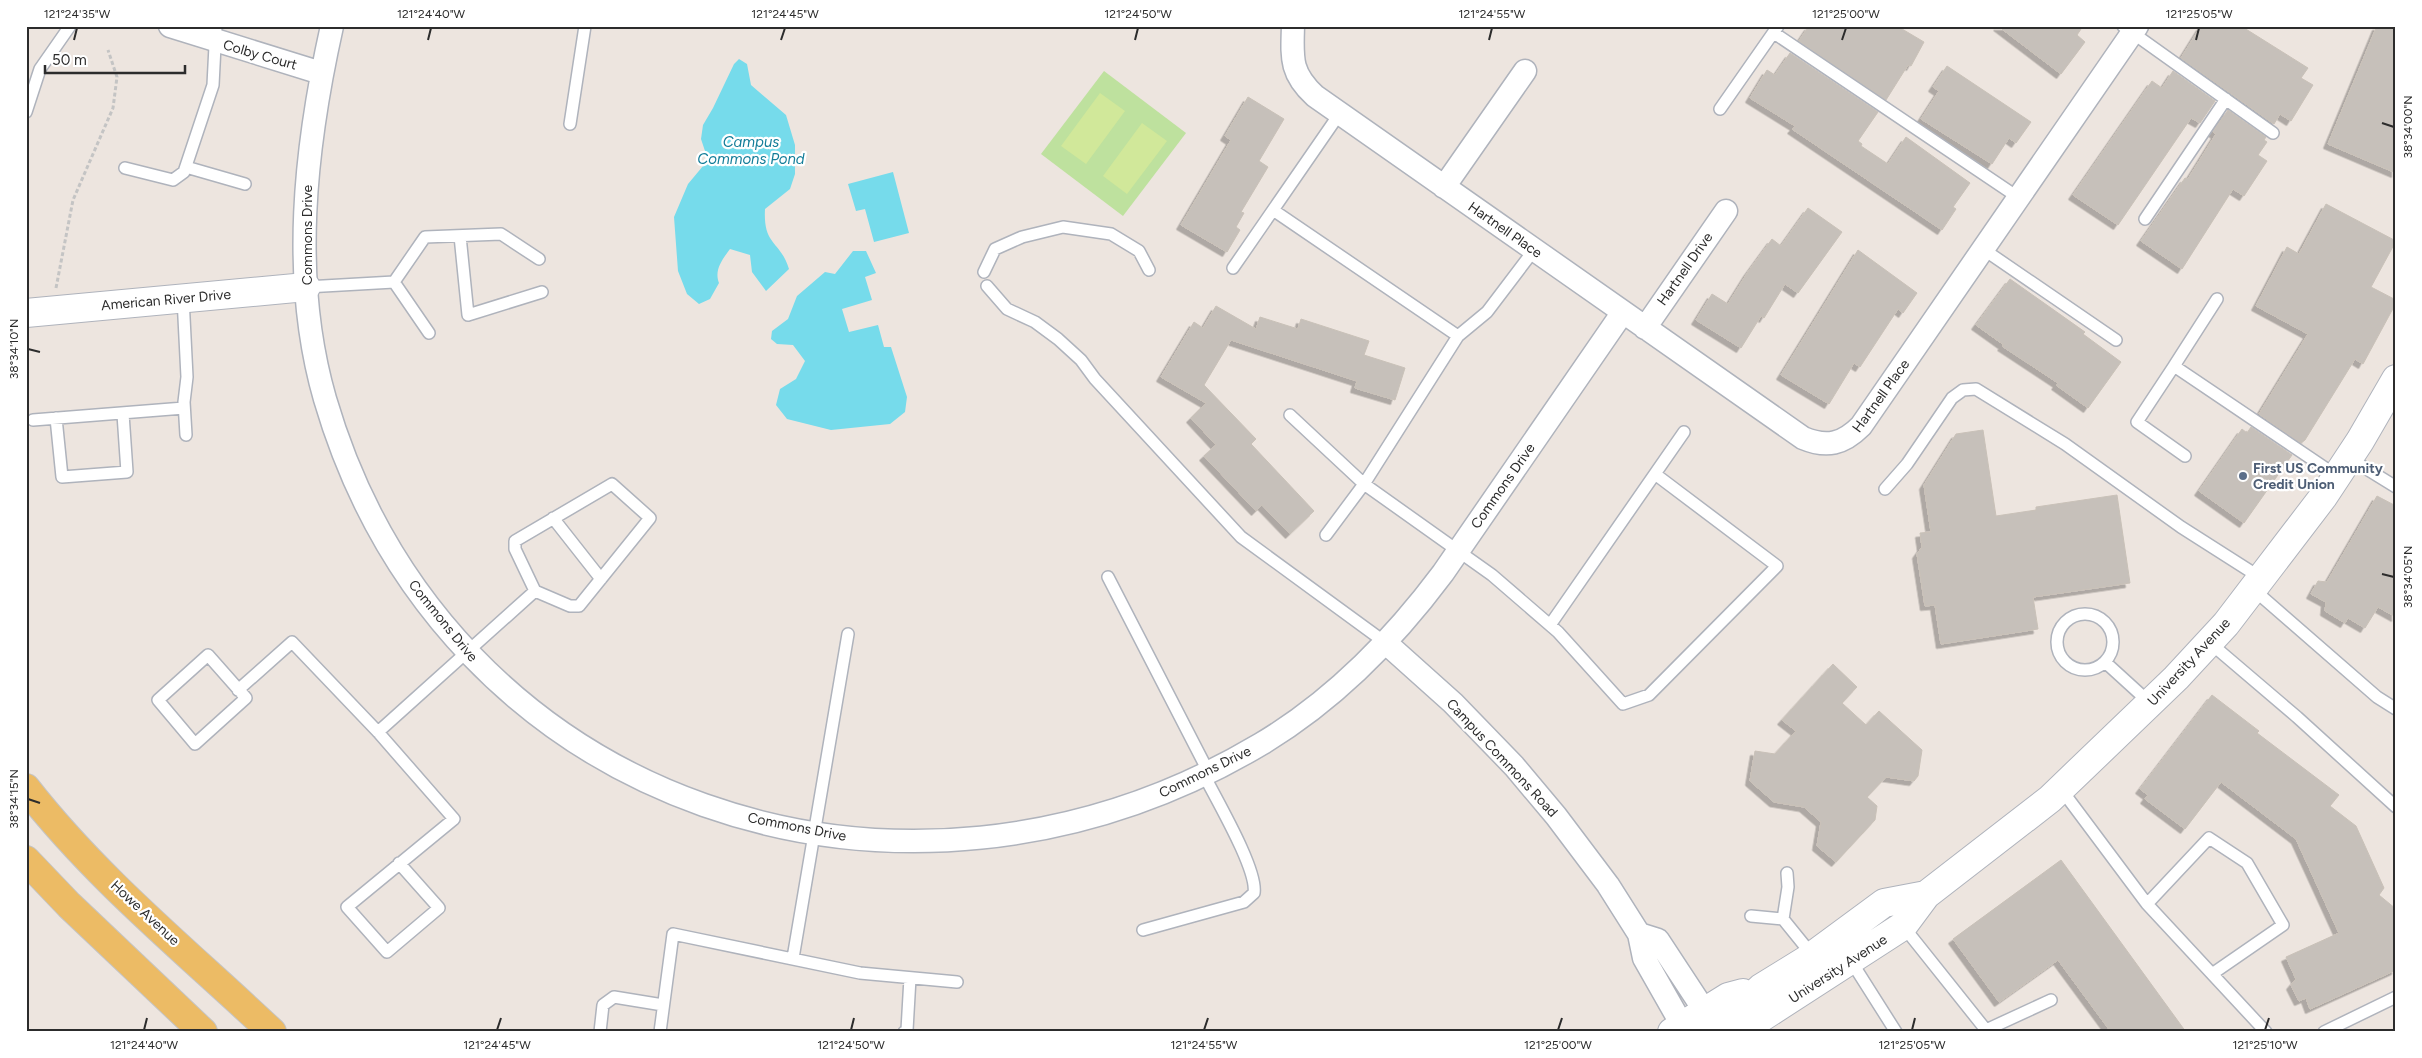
<svg xmlns="http://www.w3.org/2000/svg" width="2422" height="1058" font-family="Figtree,sans-serif">
<style>
.green{fill:#bee19e}
.pitch{fill:#d1e89a}
.water{fill:#76dbeb}
.building{fill:#c6c0ba;stroke:#c9c1b8;filter:url(#shadow)}
.lines{fill:none;stroke-linecap:round;stroke-linejoin:round}
.lane-casing{stroke:#afb3bc;stroke-width:14}
.street-casing{stroke:#afb3bc;stroke-width:25}
.secondary-casing{stroke:#afb3bc;stroke-width:30}
.primary-casing{stroke:#c4c4c4;stroke-width:30}
.path{stroke:#c4c4c4;stroke-width:3;stroke-dasharray:4 2.5;stroke-linecap:butt}
.lane{stroke:#fff;stroke-width:11}
.street{stroke:#fff;stroke-width:22}
.secondary{stroke:#fff;stroke-width:28}
.primary{stroke:#ecbb65;stroke-width:28}
.ticks{fill:none;stroke:#2c2c2c;stroke-width:2}
.service-dot{fill:#5c6f8a;stroke:#fff;stroke-width:2}
.labels{text-anchor:middle;dominant-baseline:central;stroke-width:4.5;stroke-linejoin:round;paint-order:stroke}
.street-label{font-size:14px;fill:#2c2c2c;stroke:#fff}
.service-label{font-size:14px;font-weight:bold;fill:#4e5e75;stroke:#fff;text-anchor:start}
.water-label{font-size:15px;font-style:italic;fill:#137d99;stroke:#fff}
.neatline{fill:none;stroke:#2c2c2c;stroke-width:2}
.ticks-label{font-size:12px;text-anchor:middle;fill:#2c2c2c}
</style>
<defs>
<filter id="shadow"><feDropShadow dx="-4.5" dy="4.5" stdDeviation="0" flood-color="#0004"/></filter>
</defs>
<rect width="100%" height="100%" fill="#ede5df"/>
<path class="green" d="M 1104,71 L 1186,133 L 1123,216 L 1041,154 Z"/>
<path class="pitch" d="M 1100,93 L 1125,111 L 1086,164 L 1061,146 Z
M 1142,123 L 1167,141 L 1127,194 L 1103,176 Z"/>
<path class="water" d="M 739,59 L 747,64 L 751,85 L 786,115 L 795,145 L 795,174 L 790,189 L 765,209 C 763,246 780,240 789,269 L 766,291 L 752,272 L 750,255 L 730,249 C 722,260 714,270 719,283 L 710,299 L 699,304 L 687,294 L 678,271 L 674,217 L 688,184 L 708,160 L 701,139 L 703,125 L 713,108 L 734,64 Z
M 893,172 L 909,233 L 874,242 L 865,209 L 856,211 L 848,184 Z
M 853,251 L 866,251 L 876,273 L 865,277 L 872,300 L 842,309 L 849,332 L 878,325 L 884,347 L 891,347 L 907,397 L 905,412 L 890,424 L 831,430 L 787,419 L 776,405 L 780,389 L 796,379 L 805,361 L 793,345 L 777,344 L 771,339 L 772,331 L 788,319 L 797,296 L 825,272 L 835,274 Z"/>
<path class="building" d="M 1809,26 L 1897,26 L 1924,42 L 1911,66 L 1908,65 L 1886,100 L 1799,41 Z
M 1998,26 L 2083,26 L 2077,35 L 2085,42 L 2061,74 Z
M 2201,26 L 2241,26 L 2308,68 L 2301,78 L 2313,85 L 2291,121 L 2280,114 L 2274,124 L 2181,58 Z
M 2377,26 L 2396,26 L 2396,173 L 2328,144 Z
M 1790,53 L 1878,112 L 1858,141 L 1862,144 L 1861,146 L 1888,164 L 1906,137 L 1970,183 L 1953,207 L 1956,209 L 1942,230 L 1792,129 L 1795,126 L 1750,98 L 1767,70 L 1775,75 Z
M 1947,66 L 2031,122 L 2016,143 L 2009,138 L 1992,164 L 1921,119 L 1939,91 L 1933,87 Z
M 2173,71 L 2215,101 L 2200,123 L 2191,118 L 2118,225 L 2073,195 L 2152,81 L 2162,88 Z
M 1248,97 L 1284,119 L 1259,161 L 1268,167 L 1241,212 L 1244,213 L 1236,227 L 1240,230 L 1227,252 L 1181,225 L 1231,140 L 1225,136 Z
M 2228,110 L 2266,137 L 2264,140 L 2267,142 L 2258,155 L 2267,161 L 2244,196 L 2233,189 L 2182,269 L 2141,241 L 2185,178 L 2188,179 L 2216,134 L 2213,132 Z
M 2326,204 L 2396,241 L 2371,287 L 2396,300 L 2396,303 L 2363,364 L 2355,359 L 2305,440 L 2301,443 L 2259,414 L 2308,334 L 2256,306 L 2287,247 L 2299,254 Z
M 1808,208 L 1842,232 L 1798,293 L 1785,284 L 1764,318 L 1761,316 L 1741,348 L 1696,320 L 1712,294 L 1728,304 L 1748,272 L 1772,239 L 1781,246 Z
M 1858,250 L 1917,293 L 1903,313 L 1898,309 L 1860,367 L 1854,363 L 1829,404 L 1781,375 Z
M 2010,279 L 2085,332 L 2083,334 L 2121,362 L 2088,408 L 2056,385 L 2058,383 L 2002,346 L 2004,345 L 1976,325 Z
M 1216,306 L 1256,329 L 1260,317 L 1298,329 L 1301,319 L 1369,341 L 1364,355 L 1405,368 L 1395,400 L 1355,388 L 1357,381 L 1231,340 L 1204,385 L 1256,439 L 1251,444 L 1314,511 L 1290,534 L 1262,505 L 1256,511 L 1204,456 L 1216,445 L 1191,418 L 1206,403 L 1161,377 L 1194,322 L 1203,328 Z
M 2251,427 L 2292,455 L 2244,523 L 2199,491 L 2242,429 L 2247,433 Z
M 1983,430 L 1996,516 L 2036,510 L 2036,507 L 2117,495 L 2130,583 L 2033,597 L 2038,629 L 1941,644 L 1935,605 L 1925,606 L 1917,554 L 1922,547 L 1920,533 L 1931,532 L 1924,485 L 1956,434 Z
M 2377,496 L 2396,506 L 2396,617 L 2378,607 L 2365,628 L 2348,618 L 2345,623 L 2325,611 L 2326,602 L 2311,594 L 2318,581 L 2327,582 Z
M 1833,664 L 1857,687 L 1842,703 L 1866,725 L 1879,711 L 1922,750 L 1918,776 L 1914,781 L 1886,777 L 1867,797 L 1877,806 L 1875,820 L 1836,862 L 1817,846 L 1821,822 L 1804,807 L 1774,802 L 1750,781 L 1755,751 L 1775,754 L 1796,731 L 1782,720 Z
M 2212,695 L 2259,731 L 2257,733 L 2339,795 L 2330,806 L 2356,826 L 2384,888 L 2379,895 L 2396,909 L 2396,970 L 2310,1009 L 2306,998 L 2299,1001 L 2291,985 L 2296,979 L 2286,957 L 2339,933 L 2296,839 L 2221,782 L 2185,829 L 2145,799 L 2148,795 L 2140,789 Z
M 2061,860 L 2186,1032 L 2111,1032 L 2058,960 L 1999,1002 L 1953,939 Z"/>
<g class="lines">
<g class="lane-casing">
<path id="lane" d="M 2123,26 L 2273,133
M 1774,33 L 2019,198
M 1720,109 L 1778,26
M 26,112 L 40,69 L 70,26
M 570,124 L 585,26
M 186,167 L 245,184
M 125,168 L 173,180 L 184,172 L 213,85 L 216,26
M 1273,210 L 1458,336
M 2145,219 L 2226,99
M 460,236 L 468,315 L 542,292
M 1983,249 L 2116,340
M 1233,268 L 1340,113
M 984,272 L 995,249 L 1022,237 L 1063,227 L 1111,234 L 1139,251 L 1149,270
M 394,282 L 425,237 L 501,234 L 539,259
M 394,282 L 429,333
M 987,286 L 1007,309 L 1035,322 L 1058,339 L 1081,360 L 1095,379 L 1241,537 L 1386,643
M 306,287 L 394,282
M 183,298 L 187,377 L 184,402 L 186,435
M 2174,366 L 2217,299
M 1290,415 L 1364,484 L 1492,575 L 1558,632 L 1623,704 L 1649,695 L 1777,566 L 1655,474
M 56,418 L 62,477 L 127,472 L 123,414
M 33,420 L 184,408
M 2185,456 L 2137,422 L 2174,366 L 2337,476
M 2349,458 L 2396,487
M 612,484 L 650,518 L 579,606 L 570,606 L 535,591 L 515,549 L 515,541 Z
M 1885,489 L 1907,464 L 1952,398 L 1963,390 L 1976,389 L 2065,444 L 2181,527 L 2261,578
M 553,518 L 601,579
M 1326,535 L 1364,484 L 1458,336 L 1487,312 L 1534,250
M 1108,577 L 1208,771
M 2253,589 L 2377,697 L 2396,709
M2057 642a28 28 0 1 1 56 0a28 28 0 1 1-56 0Z
M 1550,625 L 1684,432
M 2209,642 L 2297,717 L 2396,807
M 208,655 L 246,698 L 195,744 L 158,700 Z
M 2105,662 L 2150,703
M 238,690 L 292,642 L 378,732 L 454,819 L 347,907 L 387,952 L 439,908 L 399,863
M 378,732 L 535,591
M 2061,789 L 2147,904 L 2266,1032
M 2147,904 L 2209,838 L 2247,863 L 2283,925 L 2212,974
M 1751,916 L 1783,919 L 1813,956
M 1783,919 L 1788,887 L 1787,873
M 1903,926 L 1986,1030 L 2051,1000
M 1143,930 L 1244,902 L 1254,893 C 1258,870 1216,799 1204,775
M 793,958 L 848,634
M 1851,961 L 1896,1032
M 600,1032 L 603,1005 L 614,997 L 663,1005
M 660,1032 L 673,934 L 860,973 L 957,982
M 904,1032 L 907,1030 L 910,978
M 2324,1032 L 2396,997"/>
</g>
<g class="street-casing">
<path id="street" d="M 170,26 L 321,73
M 332,26 C 305,147 290,278 325,399 C 445,809 904,957 1261,744 C 1333,701 1393,640 1443,573 L 1623,312
M 1293,26 C 1292,58 1290,73 1315,96 L 1803,438 C 1827,448 1843,444 1861,426 L 2137,26
M 1444,187 L 1525,71
M 1645,328 L 1726,211
M 1386,643 L 1453,703 L 1514,766 L 1556,816 L 1608,885 L 1639,934 L 1644,958 L 1686,1032
M 1639,934 L 1658,940 L 1704,1010"/>
</g>
<g class="secondary-casing">
<path id="secondary" d="M 26,313 L 306,287
M 1672,1032 L 1728,997 L 1743,993
M 1713,1032 L 1761,988 L 1808,959 L 1884,903 L 1926,895
M 1739,1032 L 1903,926 L 1926,895 L 2050,799 L 2176,678 L 2226,624 L 2323,497 L 2360,441 L 2396,379"/>
</g>
<g class="primary-casing">
<path id="primary" d="M 26,788 C 97,879 188,953 272,1032
M 26,860 L 69,905 L 203,1032"/>
</g>
<path class="path" d="M 56,288 L 73,200 L 113,108 L 117,77 L 108,50"/>
<use href="#lane" class="lane"/>
<use href="#street" class="street"/>
<use href="#secondary" class="secondary"/>
<use href="#primary" class="primary"/>
</g>
<path class="ticks" d="M 74,40 L 77,28M 428,40 L 431,28M 781,40 L 785,28M 1135,40 L 1138,28M 1489,40 L 1492,28M 1842,40 L 1846,28M 2196,40 L 2199,28M 2382,123 L 2394,127M 28,349 L 40,352M 2382,574 L 2394,577M 28,799 L 40,803M 144,1030 L 147,1018M 497,1030 L 501,1018M 851,1030 L 854,1018M 1204,1030 L 1208,1018M 1558,1030 L 1562,1018M 1912,1030 L 1915,1018M 2265,1030 L 2269,1018"/>
<circle class="service-dot" cx="2243" cy="476" r="5"/>
<g class="labels">
<g class="street-label">
<text transform="translate(260 55) rotate(16)">Colby Court</text>
<text transform="translate(1505 230) rotate(35)">Hartnell Place</text>
<text transform="translate(307 235) rotate(-90)">Commons Drive</text>
<text transform="translate(1685 269) rotate(-55)">Hartnell Drive</text>
<text transform="translate(166 300) rotate(-5)">American River Drive</text>
<text transform="translate(1881 396) rotate(-54)">Hartnell Place</text>
<text transform="translate(1503 486) rotate(-55)">Commons Drive</text>
<text transform="translate(443 621) rotate(51)">Commons Drive</text>
<text transform="translate(2189 662) rotate(-47)">University Avenue</text>
<text transform="translate(1502 758) rotate(47)">Campus Commons Road</text>
<text transform="translate(1205 772) rotate(-26)">Commons Drive</text>
<text transform="translate(797 827) rotate(11)">Commons Drive</text>
<text transform="translate(145 913) rotate(43)">Howe Avenue</text>
<text transform="translate(1838 969) rotate(-33)">University Avenue</text>
</g>
<g class="service-label">
<text x="2253" y="468">First US Community<tspan x="2253" dy="16">Credit Union</tspan></text>
</g>
<g class="water-label">
<text x="751" y="142">Campus<tspan x="751" dy="17">Commons Pond</tspan></text>
</g>
</g>
<rect width="2422" height="1058" fill="none" stroke="#ffffff" stroke-width="55"/>
<path d="M45 65v8h140v-8" fill="none" stroke="#2c2c2c" stroke-width="2.5"/>
<text x="52" y="65" font-size="15" fill="#2c2c2c" stroke="#ffffff" stroke-width="4" paint-order="stroke">50 m</text>
<rect x="28" y="28" width="2366" height="1002" class="neatline"/>
<g class="ticks-label">
<text x="77" y="18">121°24'35"W</text>
<text x="431" y="18">121°24'40"W</text>
<text x="785" y="18">121°24'45"W</text>
<text x="1138" y="18">121°24'50"W</text>
<text x="1492" y="18">121°24'55"W</text>
<text x="1846" y="18">121°25'00"W</text>
<text x="2199" y="18">121°25'05"W</text>
<text transform="translate(2408 127) rotate(-90)" y="4">38°34'00"N</text>
<text transform="translate(14 349) rotate(-90)" y="4">38°34'10"N</text>
<text transform="translate(2408 577) rotate(-90)" y="4">38°34'05"N</text>
<text transform="translate(14 799) rotate(-90)" y="4">38°34'15"N</text>
<text x="144" y="1049">121°24'40"W</text>
<text x="497" y="1049">121°24'45"W</text>
<text x="851" y="1049">121°24'50"W</text>
<text x="1204" y="1049">121°24'55"W</text>
<text x="1558" y="1049">121°25'00"W</text>
<text x="1912" y="1049">121°25'05"W</text>
<text x="2265" y="1049">121°25'10"W</text>
</g>
</svg>
